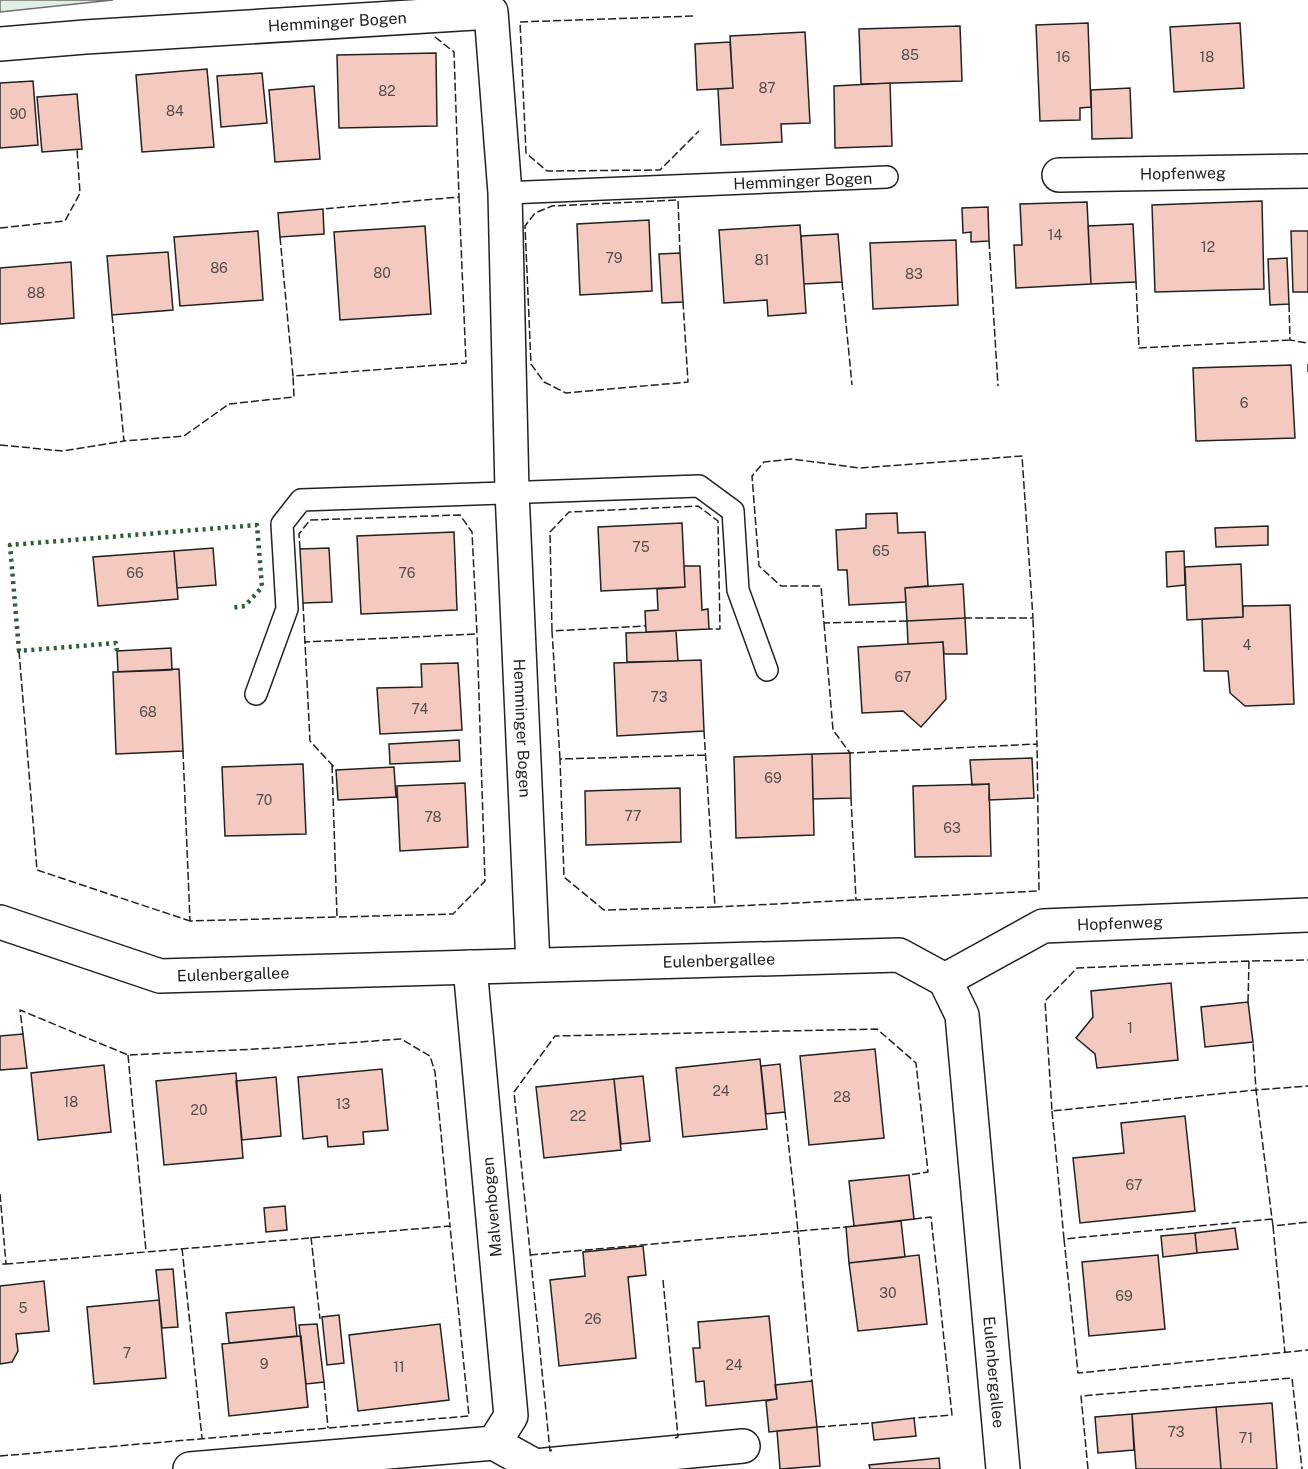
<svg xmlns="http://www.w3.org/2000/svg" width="1308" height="1469" font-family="'Public Sans',sans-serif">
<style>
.green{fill:#e0efe3;stroke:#6f6f6f;stroke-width:1.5}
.building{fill:#f3c9c0;stroke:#222;stroke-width:1.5}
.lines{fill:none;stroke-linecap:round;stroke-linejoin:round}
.service-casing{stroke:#222;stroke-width:24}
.minor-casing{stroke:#222;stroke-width:36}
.service{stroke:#fff;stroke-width:21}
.minor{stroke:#fff;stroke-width:33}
.hedge{stroke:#2f5e38;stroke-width:4.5;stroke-dasharray:3 4.5;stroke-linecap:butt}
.fence{stroke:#222;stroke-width:1.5;stroke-dasharray:8 3;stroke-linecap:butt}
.labels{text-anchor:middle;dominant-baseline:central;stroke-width:4.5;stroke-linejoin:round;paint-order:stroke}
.number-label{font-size:14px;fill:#564c4a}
.street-label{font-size:16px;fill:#222;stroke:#fff}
</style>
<rect width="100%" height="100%" fill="#fff"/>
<path class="green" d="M 0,0 L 113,0 L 0,12 Z"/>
<path class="building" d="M 1088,23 L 1091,107 L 1080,108 L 1080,120 L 1040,121 L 1036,25 Z
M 1240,23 L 1244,88 L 1174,92 L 1170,27 Z
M 960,26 L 962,81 L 861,84 L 859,29 Z
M 805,32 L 810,123 L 781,124 L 782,142 L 721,145 L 718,89 L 733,88 L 730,36 Z
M 730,42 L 733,88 L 697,90 L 695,44 Z
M 436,53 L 437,126 L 339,128 L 337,55 Z
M 207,69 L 214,147 L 142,152 L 136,75 Z
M 262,73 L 267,123 L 221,127 L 217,76 Z
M 33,81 L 38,145 L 0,148 L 0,83 Z
M 890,83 L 892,146 L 835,148 L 834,86 Z
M 314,86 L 320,159 L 275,162 L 269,90 Z
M 1130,88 L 1132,138 L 1092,139 L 1091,90 Z
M 77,94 L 82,149 L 42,152 L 37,97 Z
M 1262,201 L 1264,289 L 1155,292 L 1152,205 Z
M 1087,202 L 1091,284 L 1016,288 L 1014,245 L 1022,245 L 1020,204 Z
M 988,207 L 989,241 L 971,242 L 971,232 L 963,233 L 962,208 Z
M 323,209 L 324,234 L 280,237 L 278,213 Z
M 649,220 L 652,291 L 580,295 L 577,224 Z
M 1133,224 L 1136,282 L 1091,284 L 1088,226 Z
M 800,225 L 806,313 L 768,316 L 767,300 L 724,303 L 719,230 Z
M 425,226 L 431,314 L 340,320 L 334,232 Z
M 258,231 L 263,300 L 180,306 L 174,237 Z
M 1291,231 L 1308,231 L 1308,292 L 1293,292 Z
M 838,234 L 842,282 L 804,284 L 801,236 Z
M 956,240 L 958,305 L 873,309 L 870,243 Z
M 168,252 L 173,310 L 112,315 L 107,256 Z
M 680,253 L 683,302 L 662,303 L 659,254 Z
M 1287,258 L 1289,304 L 1270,305 L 1268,259 Z
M 71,262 L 74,318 L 0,324 L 0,268 Z
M 1291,365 L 1295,438 L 1196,441 L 1193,368 Z
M 897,513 L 898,533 L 925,532 L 928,586 L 905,588 L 906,602 L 849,605 L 847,570 L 838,570 L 836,530 L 866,528 L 866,514 Z
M 682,523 L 685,587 L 601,591 L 598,527 Z
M 1268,526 L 1268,545 L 1216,547 L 1215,528 Z
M 454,532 L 457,610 L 361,614 L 357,536 Z
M 213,548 L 216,585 L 177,588 L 174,551 Z
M 329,548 L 332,602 L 303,603 L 300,549 Z
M 174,551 L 178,599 L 98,606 L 93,557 Z
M 1184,551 L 1185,585 L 1167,587 L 1166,552 Z
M 1241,564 L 1243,617 L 1187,620 L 1185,567 Z
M 684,566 L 700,566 L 702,610 L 708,609 L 709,629 L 646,632 L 645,611 L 658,610 L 657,589 L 685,587 Z
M 963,584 L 965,618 L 907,621 L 905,588 Z
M 1290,605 L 1294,704 L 1245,706 L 1230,693 L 1228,671 L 1204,671 L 1202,619 L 1243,617 L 1243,606 Z
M 965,618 L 967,654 L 944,654 L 943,642 L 908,644 L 907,621 Z
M 676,631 L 678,661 L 627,662 L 626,633 Z
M 943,642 L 946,699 L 921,727 L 903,711 L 862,713 L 858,647 Z
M 171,648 L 172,670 L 118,672 L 117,651 Z
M 701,660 L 704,731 L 617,736 L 614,663 Z
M 458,663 L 462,730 L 380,734 L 377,688 L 422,687 L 421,664 Z
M 179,669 L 183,751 L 116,754 L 113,672 Z
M 459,740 L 460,761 L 390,764 L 389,744 Z
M 850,753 L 851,798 L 813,799 L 812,754 Z
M 812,754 L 814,835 L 736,838 L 734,757 Z
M 1032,758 L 1034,798 L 989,800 L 989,784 L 972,785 L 970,760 Z
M 303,764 L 306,834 L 225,836 L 222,767 Z
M 394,767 L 396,797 L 338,800 L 336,770 Z
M 465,783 L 468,847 L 400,851 L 397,786 Z
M 989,784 L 991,856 L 915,857 L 913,786 Z
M 680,788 L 681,842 L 586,845 L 585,791 Z
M 1171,983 L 1178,1060 L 1097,1068 L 1095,1054 L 1076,1038 L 1093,1017 L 1091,991 Z
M 1248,1002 L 1253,1042 L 1205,1047 L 1201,1007 Z
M 23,1034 L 27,1068 L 0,1070 L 0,1036 Z
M 875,1049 L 884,1138 L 809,1145 L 800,1056 Z
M 760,1059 L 767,1129 L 683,1137 L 676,1068 Z
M 780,1064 L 785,1112 L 766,1114 L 761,1066 Z
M 104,1065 L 111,1132 L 38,1140 L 31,1073 Z
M 382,1069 L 388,1130 L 363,1132 L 364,1144 L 328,1147 L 327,1136 L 303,1139 L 298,1077 Z
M 236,1073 L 243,1158 L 164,1165 L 156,1081 Z
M 643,1076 L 650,1141 L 621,1144 L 614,1079 Z
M 276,1077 L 281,1136 L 242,1140 L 236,1081 Z
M 614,1079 L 621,1150 L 544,1158 L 536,1087 Z
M 1185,1116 L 1195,1211 L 1080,1223 L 1073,1158 L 1124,1153 L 1121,1123 Z
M 909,1175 L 914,1219 L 854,1226 L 849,1181 Z
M 285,1206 L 287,1230 L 266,1232 L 264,1208 Z
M 901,1221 L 905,1257 L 849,1263 L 846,1227 Z
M 1235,1228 L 1238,1249 L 1197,1253 L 1195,1233 Z
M 1195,1233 L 1197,1253 L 1163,1257 L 1161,1236 Z
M 643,1246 L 646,1275 L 628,1277 L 636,1358 L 559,1366 L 550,1280 L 585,1276 L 583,1252 Z
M 919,1255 L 927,1324 L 858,1331 L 849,1263 Z
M 1158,1255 L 1165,1329 L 1089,1336 L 1082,1262 Z
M 173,1269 L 178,1327 L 162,1328 L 156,1270 Z
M 44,1281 L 49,1331 L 16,1334 L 18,1351 L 12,1362 L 0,1364 L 0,1286 Z
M 159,1300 L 166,1378 L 94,1384 L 87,1307 Z
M 294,1307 L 297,1336 L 229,1343 L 226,1313 Z
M 339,1315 L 344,1363 L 327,1365 L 322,1317 Z
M 769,1316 L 777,1399 L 706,1406 L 704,1381 L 696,1382 L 693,1348 L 700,1348 L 698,1322 Z
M 317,1324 L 324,1382 L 306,1384 L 299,1325 Z
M 440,1324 L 449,1400 L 358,1411 L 349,1335 Z
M 301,1336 L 308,1407 L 229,1416 L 222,1344 Z
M 812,1381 L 817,1427 L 769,1432 L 766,1401 L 777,1399 L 775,1385 Z
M 1272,1403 L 1277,1469 L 1221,1469 L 1216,1407 Z
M 1216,1407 L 1221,1469 L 1136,1469 L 1132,1414 Z
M 1132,1414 L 1134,1450 L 1098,1453 L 1095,1417 Z
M 914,1418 L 916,1436 L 874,1440 L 872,1423 Z
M 817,1427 L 820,1466 L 780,1469 L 777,1431 Z
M 939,1458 L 940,1469 L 870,1469 L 869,1465 Z"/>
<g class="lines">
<g class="service-casing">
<g id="service">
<path id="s1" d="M 505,193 L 887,177"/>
<path d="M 256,694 L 287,609 L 282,524 L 301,500 L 699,486 L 733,511 L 738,590 L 767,670"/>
</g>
</g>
<g class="minor-casing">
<g id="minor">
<path id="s2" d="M 0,44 L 85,37 L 491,12 L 505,193 L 512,491 L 533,965"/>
<path id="s3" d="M 1059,175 L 1308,171"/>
<path id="s4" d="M 0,922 L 160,976 L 899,955 L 945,980 L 962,1015 L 1003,1469"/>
<path id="s5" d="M 945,980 L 1043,926 L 1308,915"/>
<path d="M 494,1443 L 535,1466 L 743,1446"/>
<path d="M 190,1469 L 494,1443 L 511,1416 L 470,967"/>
</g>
</g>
<use href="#service" class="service"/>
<use href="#minor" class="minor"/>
<path class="hedge" d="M 117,651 L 116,643 L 19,651 L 10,545 L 257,525 L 262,587 L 245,606 L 230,608"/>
<path class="fence" d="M 693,16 L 520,22 L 526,153 L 547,171 L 660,170 L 699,131
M 435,37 L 454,52 L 459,197
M 0,228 L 65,221 L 80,193 L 77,149
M 280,237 L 293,376 L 466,363 L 459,197 L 323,209
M 989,241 L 998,386
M 680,253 L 678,200 L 552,206 L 535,213 L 525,226 L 531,364 L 544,382 L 566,393 L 688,382 L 683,302
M 842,282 L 852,385
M 1136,282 L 1139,348 L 1290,340
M 1289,304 L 1290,340 L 1307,343
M 112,315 L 124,441 L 184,436 L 229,404 L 294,397 L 293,376
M 1308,364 L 1308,373
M 0,445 L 63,451 L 124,441
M 300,549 L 299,534 L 310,520 L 460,515 L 472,532 L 477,634 L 304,642
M 303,603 L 310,741 L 334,767
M 907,621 L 824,623 L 821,586 L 781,586 L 759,566 L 752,476 L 764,462 L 792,459 L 860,468 L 1022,456 L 1033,618 L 965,618
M 824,623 L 833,730 L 850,753 L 1037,744 L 1033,618
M 552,631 L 550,532 L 569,512 L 698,506 L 718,521 L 720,629 L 709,629
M 19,651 L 37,870 L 190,921
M 704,731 L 715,907 L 856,900
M 183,751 L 190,921 L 337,917
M 705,755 L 560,759 L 564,877 L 604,910 L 715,907
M 560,759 L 552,631 L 645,626
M 332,765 L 337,917 L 453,914 L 485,881 L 477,634
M 851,798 L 856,900 L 1039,891 L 1037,744
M 1249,961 L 1077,968 L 1045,1001 L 1052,1111 L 1256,1090 L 1253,1042
M 1248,1002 L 1249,961 L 1308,960
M 23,1034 L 20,1010 L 128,1055 L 277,1048 L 401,1039 L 430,1056 L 435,1072 L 450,1226
M 128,1055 L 146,1251
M 1052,1111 L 1064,1239 L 1272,1219 L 1256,1090 L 1308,1086
M 785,1112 L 798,1231 L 846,1227
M 0,1194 L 6,1264 L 0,1264
M 914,1219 L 931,1217 L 952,1415 L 914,1418
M 1272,1219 L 1273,1226 L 1308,1222
M 1273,1226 L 1285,1353
M 311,1237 L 320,1319
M 1064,1239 L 1078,1373 L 1308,1350
M 182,1248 L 202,1438
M 530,1255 L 798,1231 L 812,1381
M 663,1280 L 678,1437 L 675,1438
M 324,1382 L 328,1428
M 817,1427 L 872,1423
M 552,1450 L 550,1451 L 514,1092 L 555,1036 L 877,1029 L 916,1063 L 928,1172 L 909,1175
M 0,1456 L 469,1416 L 450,1226 L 6,1264
M 1088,1469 L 1081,1396 L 1292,1378 L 1302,1469"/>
</g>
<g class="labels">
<g class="number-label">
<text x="910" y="55">85</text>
<text x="1063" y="57">16</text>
<text x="1207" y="57">18</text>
<text x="767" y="88">87</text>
<text x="387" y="91">82</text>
<text x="175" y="111">84</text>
<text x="18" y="114">90</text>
<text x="1055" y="235">14</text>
<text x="1208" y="247">12</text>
<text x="614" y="258">79</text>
<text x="762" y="260">81</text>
<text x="219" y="268">86</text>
<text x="382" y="273">80</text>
<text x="914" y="274">83</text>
<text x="36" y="293">88</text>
<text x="1244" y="403">6</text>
<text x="641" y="547">75</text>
<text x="881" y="551">65</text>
<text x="135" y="573">66</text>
<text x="407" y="573">76</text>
<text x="1247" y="645">4</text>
<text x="903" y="677">67</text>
<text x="659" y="697">73</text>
<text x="420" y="709">74</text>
<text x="148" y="712">68</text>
<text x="773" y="778">69</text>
<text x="264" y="800">70</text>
<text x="633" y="816">77</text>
<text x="433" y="817">78</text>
<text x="952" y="828">63</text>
<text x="1130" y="1028">1</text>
<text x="721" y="1091">24</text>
<text x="842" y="1097">28</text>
<text x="71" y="1102">18</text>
<text x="343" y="1104">13</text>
<text x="199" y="1110">20</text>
<text x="578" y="1116">22</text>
<text x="1134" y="1185">67</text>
<text x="888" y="1293">30</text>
<text x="1124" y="1296">69</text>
<text x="23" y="1308">5</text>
<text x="593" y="1319">26</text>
<text x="127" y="1353">7</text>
<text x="264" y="1364">9</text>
<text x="734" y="1365">24</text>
<text x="399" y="1367">11</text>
<text x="1176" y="1432">73</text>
<text x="1246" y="1438">71</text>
</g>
<g class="street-label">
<text stroke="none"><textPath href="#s2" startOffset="338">Hemminger Bogen</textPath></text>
<text stroke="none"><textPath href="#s3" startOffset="124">Hopfenweg</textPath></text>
<text stroke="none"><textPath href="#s1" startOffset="298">Hemminger Bogen</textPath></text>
<text stroke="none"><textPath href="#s2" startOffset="1209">Hemminger Bogen</textPath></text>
<text stroke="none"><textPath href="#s5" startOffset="189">Hopfenweg</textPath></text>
<text stroke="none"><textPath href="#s4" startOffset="728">Eulenbergallee</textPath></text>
<text stroke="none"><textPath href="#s4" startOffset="242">Eulenbergallee</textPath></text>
<text transform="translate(492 1207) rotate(-95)">Malvenbogen</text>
<text stroke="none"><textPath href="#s4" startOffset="1358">Eulenbergallee</textPath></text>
</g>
</g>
</svg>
